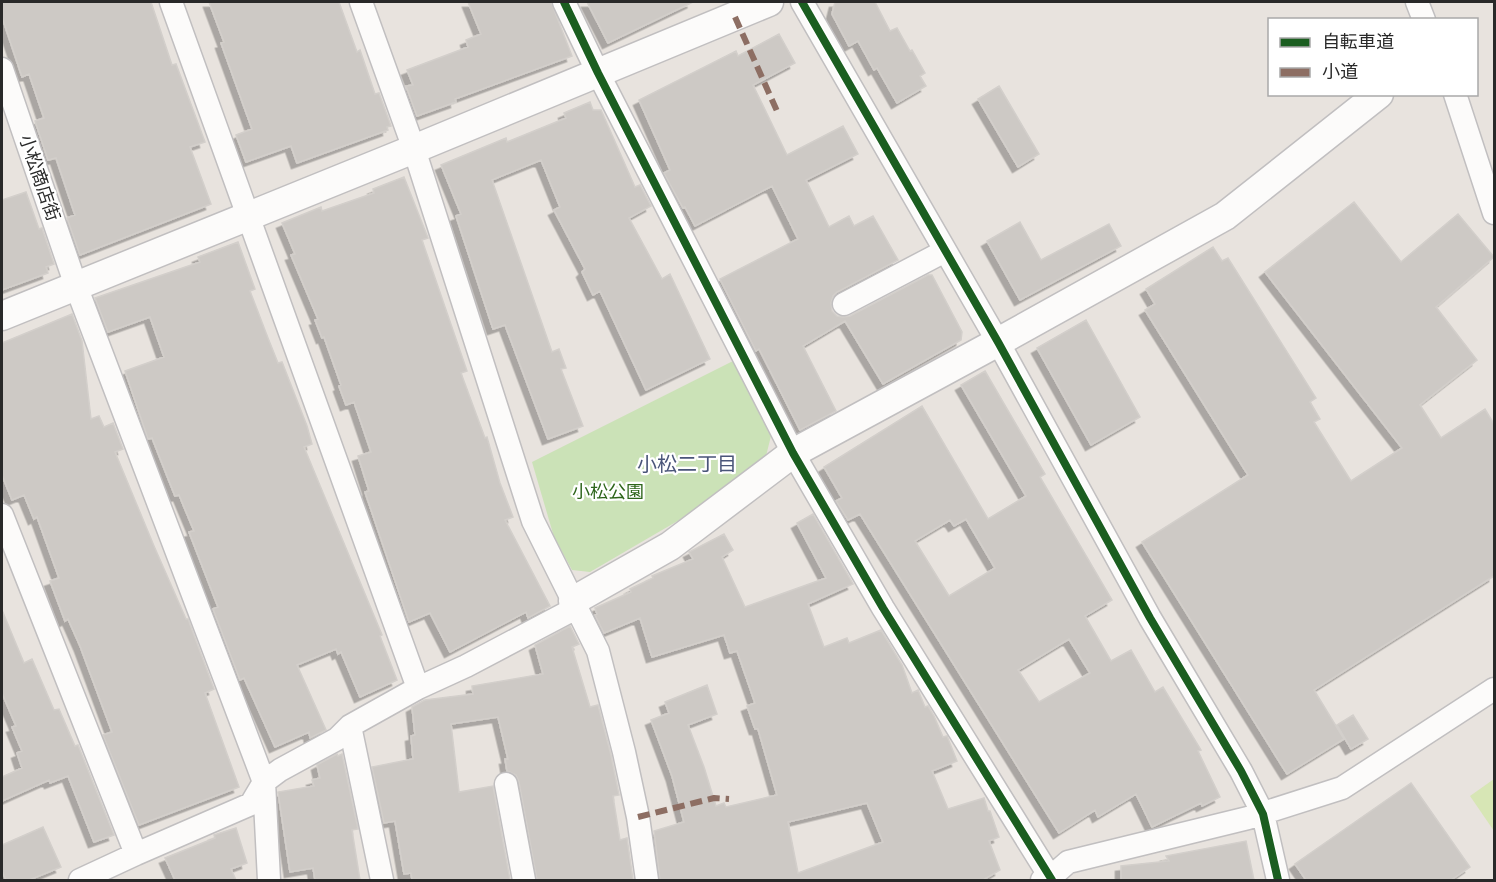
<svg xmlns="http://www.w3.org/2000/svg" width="1496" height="882" font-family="'Sofia Sans Condensed','Noto Sans JP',sans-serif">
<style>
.green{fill:#cbe2b7}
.pitch{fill:#d7e6b5}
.building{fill:#cdc9c5;stroke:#d3cfcb;stroke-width:1.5;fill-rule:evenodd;filter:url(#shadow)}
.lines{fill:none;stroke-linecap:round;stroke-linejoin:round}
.minor-casing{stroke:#c1bfc0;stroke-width:25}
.tertiary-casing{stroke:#c1bfc0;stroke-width:31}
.minor{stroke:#fcfbfa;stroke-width:22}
.tertiary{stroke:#fcfbfa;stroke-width:28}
.quiet{stroke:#8d6e63;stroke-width:6;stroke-dasharray:12 6;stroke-linecap:butt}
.cycleway-casing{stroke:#fff;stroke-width:11}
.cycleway{stroke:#1b5e20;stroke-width:8}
.labels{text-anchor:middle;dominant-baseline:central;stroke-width:4.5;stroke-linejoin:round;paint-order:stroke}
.street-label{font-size:18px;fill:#292929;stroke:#fff}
.park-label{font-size:18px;fill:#2d651a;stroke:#fff}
.neighbourhood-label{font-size:20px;fill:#4a5579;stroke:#fff}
</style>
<defs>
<filter id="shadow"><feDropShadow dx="-5.5" dy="5.5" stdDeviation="0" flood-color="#0004"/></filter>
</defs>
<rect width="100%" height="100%" fill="#e8e3de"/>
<path class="green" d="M 733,361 L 772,432 L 766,456 L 681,519 L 590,572 L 572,570 L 554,537 L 532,462 Z"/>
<path class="pitch" d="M 1494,779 L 1494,831 L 1470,796 Z"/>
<path class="building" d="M 2,2 L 151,2 L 172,65 L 176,64 L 205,142 L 190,147 L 211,204 L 80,255 L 67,218 L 75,215 L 56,158 L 48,160 L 35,121 L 44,118 L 29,74 L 22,77 L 2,17 Z
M 209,2 L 339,2 L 357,52 L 360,50 L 375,94 L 379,93 L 391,126 L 387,127 L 388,130 L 297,163 L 291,146 L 246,162 L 236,135 L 252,129 L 221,43 L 224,42 Z
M 468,2 L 551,2 L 572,56 L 455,99 L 456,102 L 417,116 L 406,86 L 413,85 L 407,70 L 468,47 L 466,40 L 481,34 Z
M 587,2 L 693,2 L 608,43 Z
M 835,2 L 875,2 L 890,31 L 897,28 L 910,51 L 912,50 L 925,73 L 920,76 L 926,86 L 897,103 L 877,68 L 874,70 L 858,41 L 849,46 L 832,14 Z
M 779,34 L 795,63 L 753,85 L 787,155 L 843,126 L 858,154 L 806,180 L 829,227 L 849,216 L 854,226 L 873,216 L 898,260 L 837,292 L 833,296 L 831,303 L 832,311 L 837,316 L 843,317 L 850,316 L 928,275 L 932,275 L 962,332 L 961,340 L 883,384 L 845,321 L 803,346 L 836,411 L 800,430 L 759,349 L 756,351 L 720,279 L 798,239 L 772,186 L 695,226 L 685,207 L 683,208 L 664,173 L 670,170 L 639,100 L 736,51 L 738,56 Z
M 999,86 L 1039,154 L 1018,167 L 978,99 Z
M 590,102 L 593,110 L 601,110 L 635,187 L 640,185 L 651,206 L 629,218 L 662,279 L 670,274 L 710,359 L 646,390 L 600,291 L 593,295 L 582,272 L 585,269 L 554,210 L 560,207 L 541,160 L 492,180 L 552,352 L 559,349 L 566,368 L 561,369 L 583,426 L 548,439 L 505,325 L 493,329 L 456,216 L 461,214 L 441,165 L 506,138 L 507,142 L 566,118 L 564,113 Z
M 404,177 L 428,238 L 422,240 L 467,371 L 461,373 L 485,438 L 487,437 L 500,483 L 513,517 L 505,520 L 550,606 L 528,618 L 526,612 L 450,652 L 430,613 L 409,622 L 365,492 L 369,491 L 358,456 L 371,452 L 354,402 L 346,405 L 339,386 L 341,385 L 324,337 L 322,338 L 315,320 L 318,319 L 291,255 L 295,254 L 282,223 L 321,207 L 322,211 L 374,193 L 373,189 Z
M 26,192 L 39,229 L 42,228 L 54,264 L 46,267 L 48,273 L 2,290 L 2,200 Z
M 1354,202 L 1401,262 L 1458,214 L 1494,257 L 1436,307 L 1477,360 L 1420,405 L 1441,438 L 1485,409 L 1494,424 L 1494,576 L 1314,690 L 1344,739 L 1287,774 L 1142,542 L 1248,475 L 1145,310 L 1155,304 L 1146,289 L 1213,247 L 1222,261 L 1228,258 L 1316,398 L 1310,402 L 1320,419 L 1314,422 L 1351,481 L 1402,448 L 1265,272 Z
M 1020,222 L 1041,260 L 1109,224 L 1121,246 L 1020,300 L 987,241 Z
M 238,242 L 255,289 L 250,291 L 268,338 L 278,363 L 282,362 L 307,426 L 312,444 L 304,447 L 382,635 L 380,636 L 397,680 L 360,697 L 341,652 L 338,654 L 336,649 L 297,665 L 326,730 L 310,738 L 309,732 L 275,747 L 244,678 L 240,680 L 213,609 L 218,607 L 189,532 L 194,531 L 179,495 L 175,496 L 152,438 L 148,439 L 125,371 L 164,357 L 150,317 L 108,332 L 95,298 L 200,262 L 198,257 Z
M 72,314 L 82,341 L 91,419 L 99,416 L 104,427 L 113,423 L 123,449 L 115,452 L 154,546 L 186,619 L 188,619 L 214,689 L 205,693 L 239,787 L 139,825 L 103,735 L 112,732 L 80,646 L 68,619 L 65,621 L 50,581 L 59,578 L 37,517 L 34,519 L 24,495 L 12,500 L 2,475 L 2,343 Z
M 1086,320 L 1140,417 L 1091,445 L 1037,348 Z
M 985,371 L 1045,474 L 1040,477 L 1112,600 L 1085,616 L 1111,661 L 1131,650 L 1155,692 L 1163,687 L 1201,750 L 1198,751 L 1220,797 L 1202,806 L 1201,803 L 1152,827 L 1136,794 L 1098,817 L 1095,810 L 1059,833 L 860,514 L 848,520 L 836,501 L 842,498 L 824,467 L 922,406 L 988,519 L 1026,496 L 961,385 ZM 966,519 L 995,568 L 949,596 L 915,541 L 950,520 L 954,526 ZM 1069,639 L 1090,673 L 1039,702 L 1018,670 Z
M 813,514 L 853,584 L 808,604 L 824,647 L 847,638 L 849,643 L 881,630 L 902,665 L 912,693 L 918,690 L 925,707 L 928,706 L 934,716 L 943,737 L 947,736 L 957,761 L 932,771 L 948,809 L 984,798 L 988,811 L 990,811 L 999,837 L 989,841 L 1000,870 L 983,880 L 660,880 L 654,831 L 684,822 L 672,776 L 651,720 L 669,713 L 665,702 L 707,685 L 717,714 L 688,725 L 704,767 L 716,806 L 724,803 L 726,807 L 777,795 L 758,729 L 755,729 L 747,706 L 755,703 L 737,651 L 730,653 L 724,635 L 652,657 L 640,618 L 604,633 L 595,615 L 597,614 L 595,608 L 631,592 L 630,589 L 653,578 L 652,576 L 693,559 L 689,552 L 724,534 L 733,550 L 722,557 L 745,607 L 826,578 L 797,523 ZM 867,803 L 883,842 L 798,873 L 788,822 Z
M 2,610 L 24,663 L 32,659 L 54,710 L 59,709 L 75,746 L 78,745 L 114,835 L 94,842 L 68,776 L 50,783 L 49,780 L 2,801 L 2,777 L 22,768 L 17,753 L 22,751 L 12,727 L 16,726 L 2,693 Z
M 570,626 L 579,644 L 572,647 L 590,707 L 598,705 L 611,755 L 619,795 L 613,796 L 620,840 L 627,838 L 633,880 L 537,880 L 519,782 L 516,775 L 507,771 L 505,759 L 508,759 L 498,717 L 451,724 L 459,792 L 493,786 L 510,880 L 412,880 L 411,873 L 404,874 L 395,821 L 384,823 L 372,767 L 413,759 L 411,736 L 415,735 L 412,707 L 425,700 L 473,694 L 472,686 L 543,674 L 535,645 Z
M 1353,715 L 1368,739 L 1351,749 L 1337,725 Z
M 337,754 L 338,756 L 342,754 L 358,829 L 352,830 L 360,880 L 315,880 L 313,868 L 290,872 L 278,792 L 314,786 L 312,780 L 320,778 L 317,765 Z
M 1411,783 L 1470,867 L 1451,880 L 1306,880 L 1295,864 Z
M 43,827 L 61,867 L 29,880 L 6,880 L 2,871 L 2,845 Z
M 236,828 L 247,863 L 231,869 L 236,880 L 175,880 L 165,858 L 215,838 L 214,835 Z
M 1246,841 L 1254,880 L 1121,880 L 1121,866 L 1169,861 L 1166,856 Z"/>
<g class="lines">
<g class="minor-casing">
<path id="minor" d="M 171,2 L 418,688
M 361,2 L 414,149 L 533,521 L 598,651 L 624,752 L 638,817 L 647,880
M 564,2 L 598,73 L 793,453 L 883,608 L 1052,880
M 802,2 L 998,342 L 1150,618 L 1241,771 L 1263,814 L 1278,880
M 1417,2 L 1424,20
M 2,69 L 76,286 L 264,782 L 251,804 L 136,854 L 80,880
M 1455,94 L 1494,213
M 844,304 L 945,251
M 2,515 L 136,854
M 350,726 L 382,880
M 506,784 L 524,880
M 269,880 L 264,782 L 280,770 L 337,739 L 350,726 L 418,688 L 466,666 L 576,608
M 1042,880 L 1051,877 L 1068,862 L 1248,818 L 1342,788 L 1494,689"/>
</g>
<g class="tertiary-casing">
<path id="tertiary" d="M 2,316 L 414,149 L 769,2
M 573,601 L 670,546 L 793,453 L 998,342 L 1225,216 L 1379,94"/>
</g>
<use href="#minor" class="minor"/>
<use href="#tertiary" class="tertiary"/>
<path class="quiet" d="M 735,17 L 777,111
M 638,817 L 714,798 L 729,799"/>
<g class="cycleway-casing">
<path id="cycleway" d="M 564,2 L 598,73 L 793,453 L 883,608 L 1052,880
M 802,2 L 998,342 L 1150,618 L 1241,771 L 1263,814 L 1278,880"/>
</g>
<use href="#cycleway" class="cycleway"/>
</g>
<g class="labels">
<g class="street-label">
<text transform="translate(39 178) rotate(71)">小松商店街</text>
</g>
<g class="park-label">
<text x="608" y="492">小松公園</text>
</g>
<g class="neighbourhood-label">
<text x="687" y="465">小松二丁目</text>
</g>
</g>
<rect width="1496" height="882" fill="none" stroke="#292929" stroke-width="6"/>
<rect x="1268" y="18" width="210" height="78" fill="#ffffff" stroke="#a9a9a9" stroke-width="1.5"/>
<rect x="1280" y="38" width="30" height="9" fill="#1b5e20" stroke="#a9a9a9" stroke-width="1.5"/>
<text x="1322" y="48" font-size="18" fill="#292929">自転車道</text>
<rect x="1280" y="68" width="30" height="9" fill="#8d6e63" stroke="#a9a9a9" stroke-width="1.5"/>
<text x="1322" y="78" font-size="18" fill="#292929">小道</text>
</svg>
